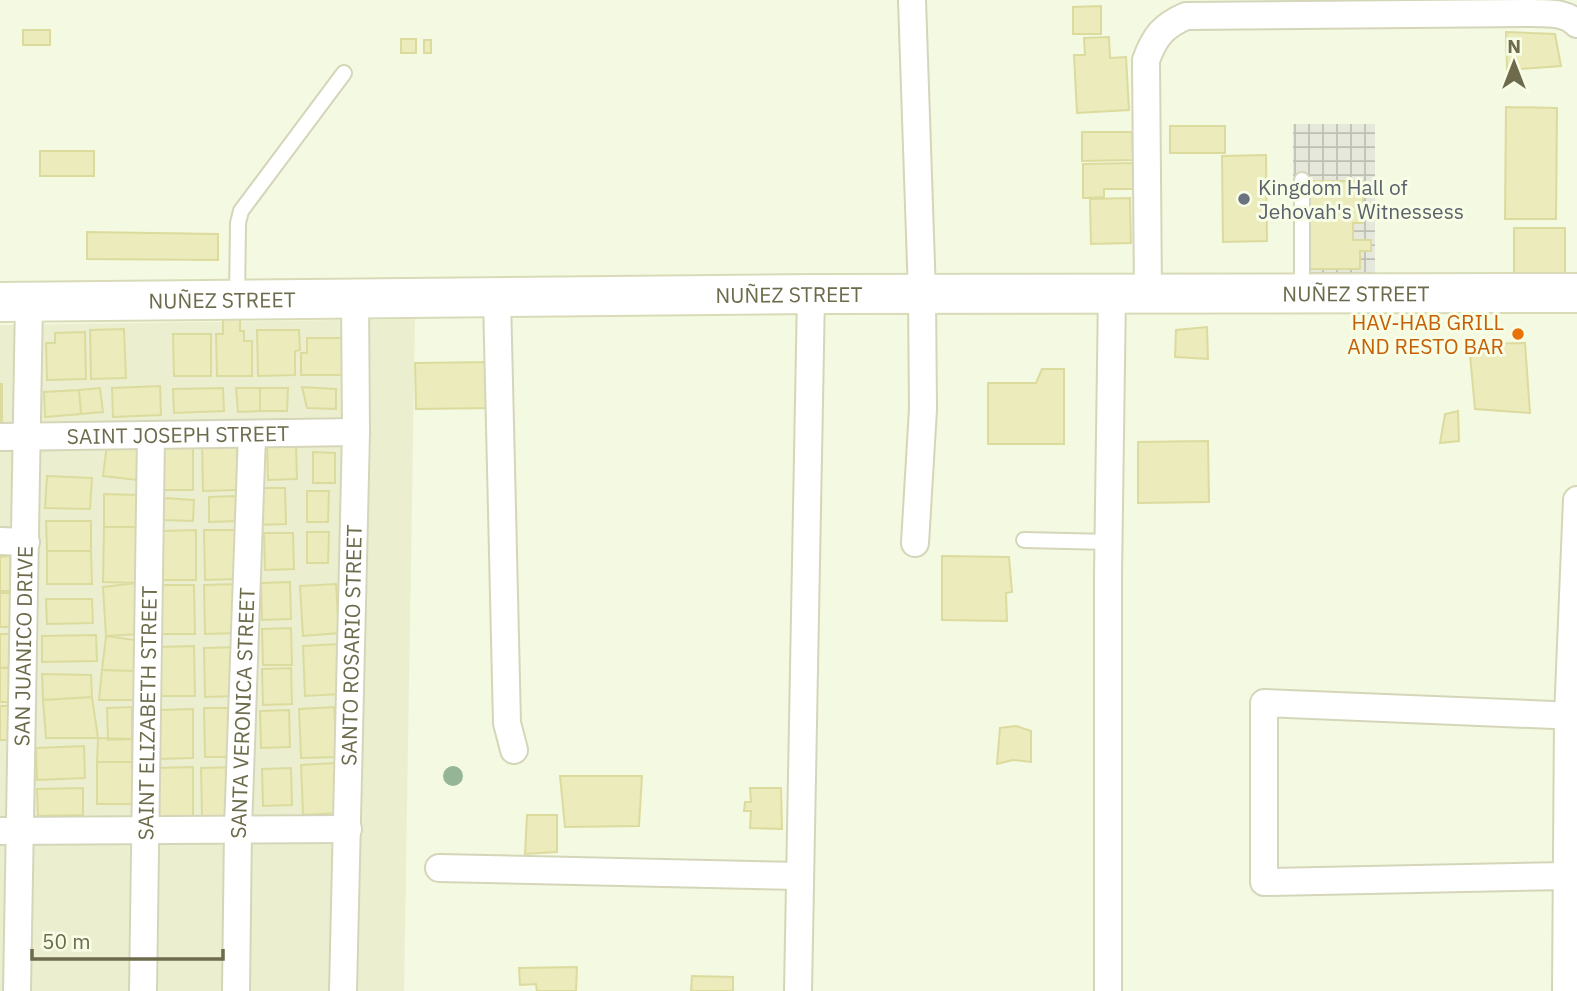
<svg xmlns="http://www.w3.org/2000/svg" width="1577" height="991" font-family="'IBM Plex Sans',sans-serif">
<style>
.residential{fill:#ebefd0}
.industrial{fill:url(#industrial-grid)}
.building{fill:#ebebbb;stroke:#dcdb9e;stroke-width:2}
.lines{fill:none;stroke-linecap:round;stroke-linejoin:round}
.lane-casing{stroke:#d5d6b9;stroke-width:18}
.street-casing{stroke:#d5d6b9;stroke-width:30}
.secondary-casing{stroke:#d9dbb8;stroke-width:42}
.lane{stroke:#fff;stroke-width:14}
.street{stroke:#fff;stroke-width:26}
.secondary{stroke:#fff;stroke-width:38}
.tree{fill:#96b596}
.worship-dot{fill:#6b7280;stroke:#f8fde6;stroke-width:2.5}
.food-dot{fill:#e8710a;stroke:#f8fde6;stroke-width:2.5}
.labels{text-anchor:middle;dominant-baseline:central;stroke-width:6;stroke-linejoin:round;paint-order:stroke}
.worship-label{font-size:21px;fill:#5b616d;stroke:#f8fde6;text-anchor:start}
.street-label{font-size:21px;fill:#6d6b4b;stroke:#f8fde6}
.food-label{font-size:21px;fill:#c56008;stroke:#f8fde6;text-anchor:end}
</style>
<defs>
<pattern id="industrial-grid" width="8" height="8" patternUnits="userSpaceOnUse" patternTransform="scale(1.75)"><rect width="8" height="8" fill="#e7e8dc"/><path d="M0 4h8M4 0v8" fill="none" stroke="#bfc0b4"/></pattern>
</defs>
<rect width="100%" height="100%" fill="#f4f9e1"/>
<path class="residential" d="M 415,319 L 404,991 L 0,991 L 0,325 Z"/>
<path class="industrial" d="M 1293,124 L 1375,124 L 1375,277 L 1293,277 Z"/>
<path class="building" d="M 1101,6 L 1101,34 L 1073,34 L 1073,7 Z
M 23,30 L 50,30 L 50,45 L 23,45 Z
M 1506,32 L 1555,34 L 1561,66 L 1507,70 Z
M 1109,37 L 1110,58 L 1126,57 L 1129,110 L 1077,113 L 1074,55 L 1085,55 L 1084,38 Z
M 401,39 L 416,39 L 416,53 L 401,53 Z
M 424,40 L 431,40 L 431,53 L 424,53 Z
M 1506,107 L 1557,108 L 1556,219 L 1505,219 Z
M 1170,126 L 1225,126 L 1225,153 L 1170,153 Z
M 1082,132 L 1132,132 L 1133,160 L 1082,161 Z
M 40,151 L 94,151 L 94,176 L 40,176 Z
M 1266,155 L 1267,241 L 1223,242 L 1222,156 Z
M 1135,163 L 1136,189 L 1104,189 L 1104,197 L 1083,198 L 1083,164 Z
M 1307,181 L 1363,181 L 1363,223 L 1353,223 L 1353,240 L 1371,240 L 1371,251 L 1360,251 L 1360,269 L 1307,269 Z
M 1130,198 L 1131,243 L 1091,244 L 1090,199 Z
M 1514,228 L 1565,228 L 1565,273 L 1514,273 Z
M 87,232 L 218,234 L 218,260 L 87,259 Z
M 223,315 L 240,315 L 240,331 L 244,331 L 244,341 L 252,341 L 252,376 L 217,376 L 216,334 L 223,334 Z
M 1207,327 L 1208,359 L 1175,357 L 1176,330 Z
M 124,329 L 126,378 L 91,379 L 90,330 Z
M 257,330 L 299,330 L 300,350 L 295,351 L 295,375 L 258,376 Z
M 85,332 L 86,379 L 47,380 L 46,343 L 55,343 L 55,333 Z
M 173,334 L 211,334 L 211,376 L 174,376 Z
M 307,338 L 342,338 L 342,375 L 301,375 L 301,353 L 307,353 Z
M 1525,343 L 1530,413 L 1475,409 L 1469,344 Z
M 493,362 L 493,408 L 416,409 L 415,363 Z
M 1042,369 L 1064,369 L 1064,444 L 988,444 L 988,383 L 1036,383 Z
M 0,384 L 2,384 L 2,427 L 0,427 Z
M 160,386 L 161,415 L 113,417 L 112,388 Z
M 302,387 L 336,389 L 336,409 L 307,408 Z
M 100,388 L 103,412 L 81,414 L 79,390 Z
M 223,388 L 224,411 L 174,413 L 173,389 Z
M 236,388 L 260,388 L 260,411 L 238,412 Z
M 260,388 L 288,388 L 287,411 L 260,411 Z
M 79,390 L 81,414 L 45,417 L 44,392 Z
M 1458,411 L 1459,441 L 1440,443 L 1445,414 Z
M 237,441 L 237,490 L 203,491 L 202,442 Z
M 1208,441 L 1209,502 L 1138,503 L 1138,442 Z
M 164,443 L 193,443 L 193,490 L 164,490 Z
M 267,443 L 296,443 L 297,479 L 268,480 Z
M 107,444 L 141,448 L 137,480 L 103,476 Z
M 313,452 L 335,453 L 335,483 L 313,483 Z
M 47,476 L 92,478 L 90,509 L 45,508 Z
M 257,488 L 285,488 L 286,524 L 257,525 Z
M 307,491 L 329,491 L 328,522 L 307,522 Z
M 104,494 L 138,495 L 137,527 L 104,527 Z
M 236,496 L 237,521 L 209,522 L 209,497 Z
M 164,498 L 194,500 L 193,521 L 163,520 Z
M 46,521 L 91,521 L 91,551 L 47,551 Z
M 104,527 L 137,527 L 136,583 L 103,582 Z
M 196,530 L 196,580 L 161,580 L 161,531 Z
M 204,530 L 239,530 L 240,579 L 205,580 Z
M 307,532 L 329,532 L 328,563 L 307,563 Z
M 264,533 L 293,533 L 294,569 L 265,570 Z
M 47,551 L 91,551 L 92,584 L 47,584 Z
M 10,556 L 10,591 L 0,591 L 0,557 Z
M 942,556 L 1009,557 L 1012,592 L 1006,593 L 1007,621 L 942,620 Z
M 290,582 L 291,619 L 262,620 L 261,583 Z
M 136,583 L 141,634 L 106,636 L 103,587 Z
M 239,584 L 240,633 L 205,634 L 204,585 Z
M 336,584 L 339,633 L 303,636 L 300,586 Z
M 159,585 L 194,585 L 195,634 L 160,634 Z
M 0,593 L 10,593 L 10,627 L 0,627 Z
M 46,599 L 92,599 L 93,623 L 47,624 Z
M 291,628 L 292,665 L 263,665 L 262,629 Z
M 0,634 L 11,634 L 12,667 L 0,668 Z
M 96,635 L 97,661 L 42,662 L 42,636 Z
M 106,636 L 135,640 L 134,671 L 102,670 Z
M 339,644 L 341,694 L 305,696 L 303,646 Z
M 194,646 L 195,696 L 160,696 L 159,647 Z
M 239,647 L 240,696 L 205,697 L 204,648 Z
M 0,668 L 10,668 L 10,702 L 0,702 Z
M 291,668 L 292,704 L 263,705 L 262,669 Z
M 102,670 L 134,671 L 135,700 L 99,700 Z
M 42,674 L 91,675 L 92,697 L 43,700 Z
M 92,697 L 98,738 L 46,738 L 43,700 Z
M 0,706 L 10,706 L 10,740 L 0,740 Z
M 132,707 L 132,739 L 108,740 L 107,708 Z
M 334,707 L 337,757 L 301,758 L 299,709 Z
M 204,708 L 239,708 L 240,757 L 205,757 Z
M 193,709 L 193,758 L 159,759 L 158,710 Z
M 289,710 L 290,747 L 261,748 L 260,711 Z
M 1016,726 L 1031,731 L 1031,762 L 1013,760 L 997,764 L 1000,728 Z
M 98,738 L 132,739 L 132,762 L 97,762 Z
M 84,746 L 85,778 L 37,780 L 36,748 Z
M 97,762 L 132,762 L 132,804 L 97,804 Z
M 336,763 L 339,813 L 303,815 L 301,765 Z
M 193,767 L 193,816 L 159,817 L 158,768 Z
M 236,767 L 237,816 L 202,816 L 201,768 Z
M 291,768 L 292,805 L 263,806 L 262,769 Z
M 560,776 L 642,776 L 639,826 L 565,827 Z
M 83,788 L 83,815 L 38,816 L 37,789 Z
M 750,788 L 781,788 L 782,829 L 750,828 L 751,811 L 744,811 L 745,802 L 751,802 Z
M 527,815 L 557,815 L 557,852 L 525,854 Z
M 577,967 L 576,991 L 537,991 L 536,984 L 520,985 L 519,968 Z
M 692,976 L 733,977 L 733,991 L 691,991 Z"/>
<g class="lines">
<g class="lane-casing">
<path id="lane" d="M 1302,180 L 1302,292
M 237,299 L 238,223 L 241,211 L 344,73
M 1024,540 L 1110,542"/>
</g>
<g class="street-casing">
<g id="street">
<path d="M 912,0 L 922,294 L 923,409 L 915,543"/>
<path d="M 1148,293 L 1146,60 C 1155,36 1163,26 1186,16 L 1534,13 C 1550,14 1566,12 1577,24"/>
<path d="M 497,298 L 507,723 L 514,750"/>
<path id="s1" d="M 0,437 L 356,432"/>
<path d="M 0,541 L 26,542"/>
<path d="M 0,831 L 348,829"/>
<path d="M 439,868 L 800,876"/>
<path d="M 1568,876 L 1264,882 L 1264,703 L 1577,716"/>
<path id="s2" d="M 17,991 L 29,302"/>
<path id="s3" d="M 143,991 L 151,435"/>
<path id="s4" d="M 236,991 L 238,829 L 252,434"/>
<path id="s5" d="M 343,991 L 356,432 L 355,299"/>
<path d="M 798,991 L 811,294"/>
<path d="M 1108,991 L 1108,576 L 1112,293"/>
<path d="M 1566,991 L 1568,717 L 1577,500"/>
</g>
</g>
<g class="secondary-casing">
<g id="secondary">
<path id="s6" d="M 0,302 L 811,294 L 1577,293"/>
</g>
</g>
<use href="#lane" class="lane"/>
<use href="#street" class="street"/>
<use href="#secondary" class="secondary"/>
</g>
<circle class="tree" cx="453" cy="776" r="10"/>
<circle class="worship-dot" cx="1244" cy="199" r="7"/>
<circle class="food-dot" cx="1518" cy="334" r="7"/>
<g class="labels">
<g class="worship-label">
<text x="1258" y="187">Kingdom Hall of<tspan x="1258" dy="24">Jehovah's Witnessess</tspan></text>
</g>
<g class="street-label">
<text stroke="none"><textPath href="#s6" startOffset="1356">NUÑEZ STREET</textPath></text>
<text stroke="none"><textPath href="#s6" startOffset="789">NUÑEZ STREET</textPath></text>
<text stroke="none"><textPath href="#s6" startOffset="222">NUÑEZ STREET</textPath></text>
<text stroke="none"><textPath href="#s1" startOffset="178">SAINT JOSEPH STREET</textPath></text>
<text stroke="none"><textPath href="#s5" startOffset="346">SANTO ROSARIO STREET</textPath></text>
<text stroke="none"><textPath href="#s2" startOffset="345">SAN JUANICO DRIVE</textPath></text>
<text stroke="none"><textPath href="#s4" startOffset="278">SANTA VERONICA STREET</textPath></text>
<text stroke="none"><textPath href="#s3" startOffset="278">SAINT ELIZABETH STREET</textPath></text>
</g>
<g class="food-label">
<text x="1504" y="322">HAV-HAB GRILL<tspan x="1504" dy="24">AND RESTO BAR</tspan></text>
</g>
</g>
<g transform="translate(1514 63)" stroke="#f8fde6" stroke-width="5" paint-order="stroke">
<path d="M0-5L12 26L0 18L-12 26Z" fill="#6d6b4b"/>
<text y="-10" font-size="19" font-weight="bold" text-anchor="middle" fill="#6d6b4b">N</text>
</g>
<path d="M32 949v10h191v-10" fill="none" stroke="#6d6b4b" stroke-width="3.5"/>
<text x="42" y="949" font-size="21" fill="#6d6b4b" stroke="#f8fde6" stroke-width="5" paint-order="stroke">50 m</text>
</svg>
